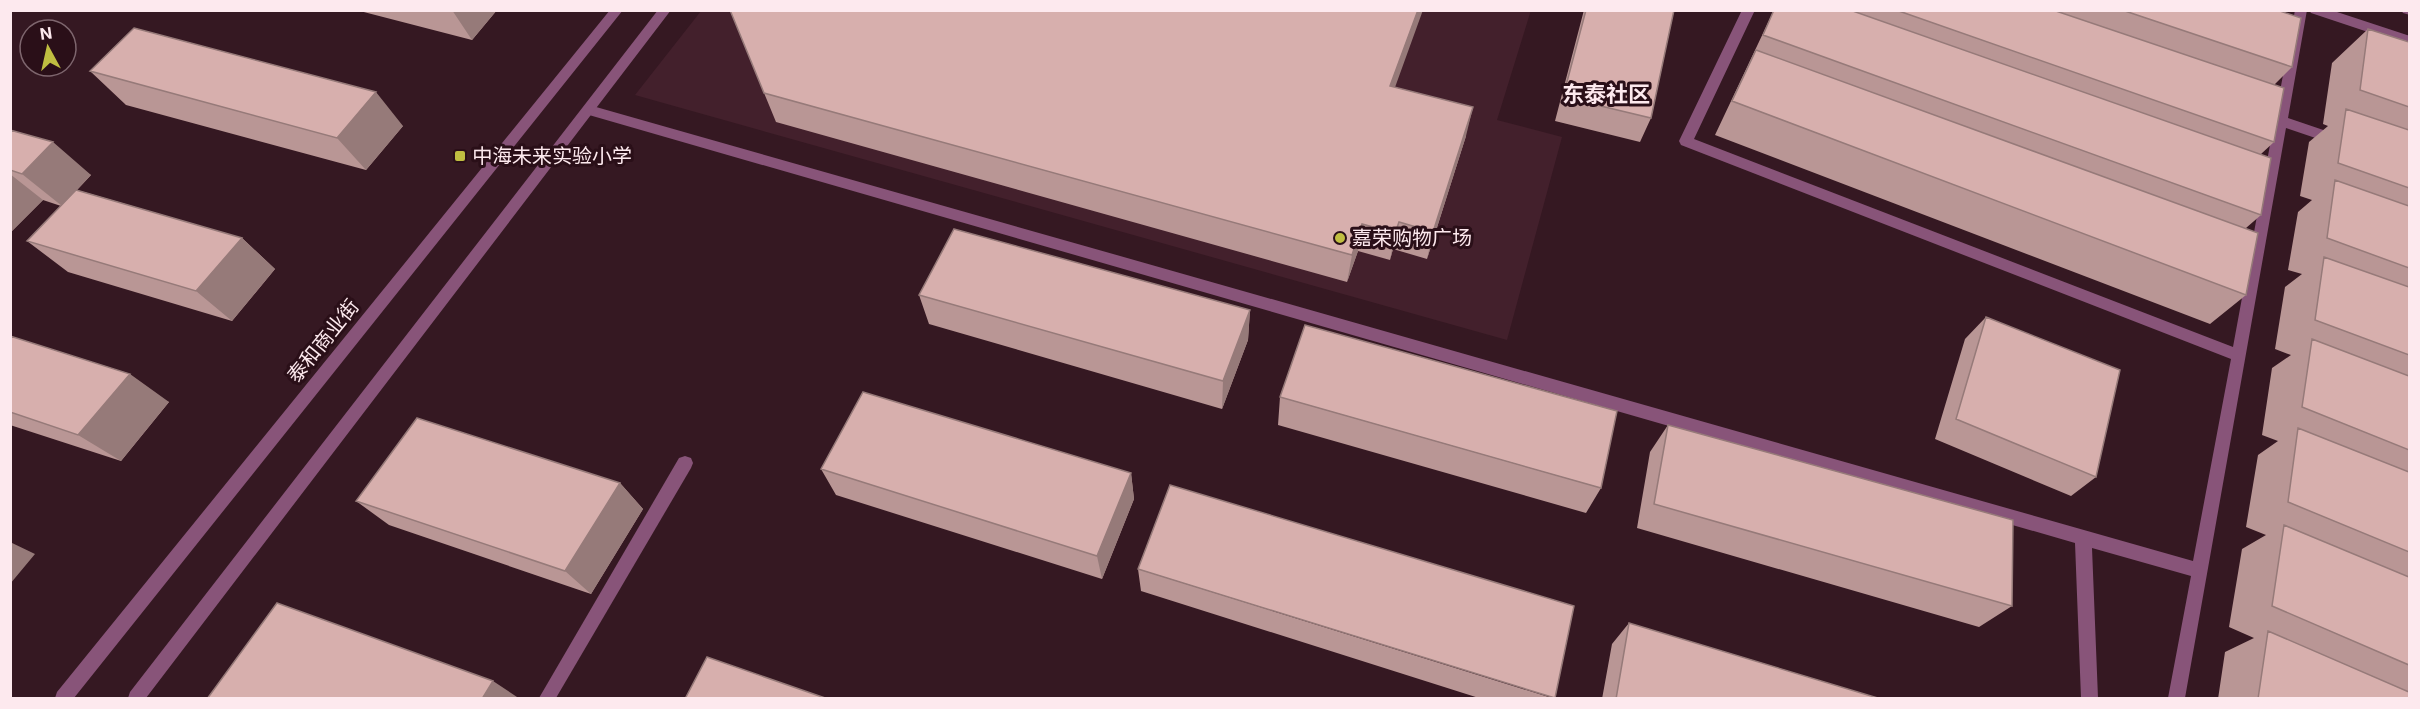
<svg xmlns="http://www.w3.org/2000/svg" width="2420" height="709" font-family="Inter,'Noto Sans SC',sans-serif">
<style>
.built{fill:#43202c}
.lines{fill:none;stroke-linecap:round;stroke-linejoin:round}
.service{fill:#885479;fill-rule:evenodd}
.minor{fill:#885479;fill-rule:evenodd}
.tertiary{fill:#885479;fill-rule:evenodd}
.wall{fill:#b99695}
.shaded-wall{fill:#967a79}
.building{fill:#d7afad;stroke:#967a79;stroke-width:1.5}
.poi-dot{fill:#c0be41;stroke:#2a0f18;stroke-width:2}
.labels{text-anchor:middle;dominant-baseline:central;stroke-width:6;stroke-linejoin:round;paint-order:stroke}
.poi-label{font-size:20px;fill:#fde9ee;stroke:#2a0f18;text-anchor:start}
.street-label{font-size:20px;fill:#fde9ee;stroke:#2a0f18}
.quarter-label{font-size:22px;font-weight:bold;fill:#fde9ee;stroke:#2a0f18}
</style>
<rect width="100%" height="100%" fill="#351822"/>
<path class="built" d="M 1531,10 L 1497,120 L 1562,137 L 1507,340 L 635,95 L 701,11 Z"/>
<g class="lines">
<path class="service" d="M 685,456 L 691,458 L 693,463 L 691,468 L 556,698 L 539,698 L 679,458 Z"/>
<path class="minor" d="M 1742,10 L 1755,10 L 1694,139 L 2233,347 L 2274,123 L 2267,118 L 2269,114 L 2276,113 L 2295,10 L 2307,10 L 2288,118 L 2341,136 L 2343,140 L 2336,145 L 2286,128 L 2185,698 L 2168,698 L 2191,576 L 2092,548 L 2098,698 L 2081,698 L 2075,543 L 589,115 L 582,110 L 589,105 L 2193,561 L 2231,359 L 1681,145 L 1679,141 Z"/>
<path class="tertiary" d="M 610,10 L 623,10 L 74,698 L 55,698 L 57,692 Z
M 658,10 L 671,10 L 146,698 L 128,698 L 130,692 Z
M 2309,10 L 2331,10 L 2410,36 L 2410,46 L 2311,13 Z
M 2401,10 L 2410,10 L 2410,15 L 2403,13 Z"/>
</g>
<path class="wall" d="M 356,10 L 497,10 L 472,40 Z
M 730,10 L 1395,87 L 1466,136 L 1427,259 L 1393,249 L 1390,260 L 1358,251 L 1347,282 L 776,122 Z
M 1584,10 L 1674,10 L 1651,118 L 1640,142 L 1555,121 Z
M 1774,10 L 2277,10 L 2292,67 L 2274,85 L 2274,142 L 2261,154 L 2261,215 L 2246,228 L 2246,295 L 2210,324 L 1715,135 Z
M 2368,29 L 2409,42 L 2409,699 L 2218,699 L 2225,652 L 2254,638 L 2229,627 L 2242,549 L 2266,535 L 2246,527 L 2258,455 L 2278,441 L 2262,435 L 2272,368 L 2291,355 L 2275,349 L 2285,287 L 2302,274 L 2288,270 L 2298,212 L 2312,200 L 2300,196 L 2309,142 L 2328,126 L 2323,124 L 2332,63 Z
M 90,71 L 403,126 L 366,170 L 126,105 Z
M 10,130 L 91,175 L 77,190 L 242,238 L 275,269 L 232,321 L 68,272 L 27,241 L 61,206 L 43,200 L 10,233 Z
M 919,295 L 1250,310 L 1248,340 L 1222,409 L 929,324 Z
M 1986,317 L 2096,477 L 2071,496 L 1935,439 L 1965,339 Z
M 10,336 L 169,402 L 121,461 L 10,425 Z
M 1280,397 L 1601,488 L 1586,513 L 1278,425 Z
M 1668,425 L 2012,606 L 1979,627 L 1637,528 L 1650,452 Z
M 821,469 L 1131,473 L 1134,499 L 1102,579 L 836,495 Z
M 620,483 L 643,509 L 591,594 L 389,525 L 356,501 Z
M 1138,569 L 1555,699 L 1482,699 L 1141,591 Z
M 1629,623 L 1881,699 L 1602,699 L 1612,644 Z"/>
<path class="shaded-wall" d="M 452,10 L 497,10 L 472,40 Z
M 1418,10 L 1423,10 L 1385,115 L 1390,86 Z
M 376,92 L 403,126 L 366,170 L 337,138 Z
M 1473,107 L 1466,136 L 1427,259 L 1433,232 Z
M 53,142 L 91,175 L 62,206 L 22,174 Z
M 10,174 L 43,200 L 10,233 Z
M 1399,222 L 1393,249 L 1390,260 L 1395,233 Z
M 1362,224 L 1358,251 L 1347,282 L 1352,255 Z
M 242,238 L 275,269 L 232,321 L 196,291 Z
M 1250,310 L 1248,340 L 1222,409 L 1223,381 Z
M 130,374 L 169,402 L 121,461 L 78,435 Z
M 1131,473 L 1134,499 L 1102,579 L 1097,556 Z
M 620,483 L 643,509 L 591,594 L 565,571 Z
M 10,542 L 35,554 L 10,584 Z
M 493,681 L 520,699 L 482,699 Z"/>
<path class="building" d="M 730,10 L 1418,10 L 1390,86 L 1473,107 L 1433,232 L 1399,222 L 1395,233 L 1362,224 L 1352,255 L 764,93 Z
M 1586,10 L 1674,10 L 1651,118 L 1563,97 Z
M 1774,10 L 1850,10 L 2271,158 L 2261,215 L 1763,35 Z
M 1896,10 L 2053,10 L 2284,88 L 2274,142 Z
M 2122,10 L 2277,10 L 2301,18 L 2292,67 Z
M 134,28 L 376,92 L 337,138 L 90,71 Z
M 2368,29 L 2409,42 L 2409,107 L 2360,90 Z
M 1756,50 L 2258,233 L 2246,295 L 1732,101 Z
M 2346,109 L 2409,130 L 2409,188 L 2338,163 Z
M 10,130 L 53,142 L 22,174 L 10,170 Z
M 2335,180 L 2409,206 L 2409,268 L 2327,238 Z
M 76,190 L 242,238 L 196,291 L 27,241 Z
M 954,229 L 1250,310 L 1223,381 L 919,295 Z
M 2324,257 L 2409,287 L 2409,355 L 2315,320 Z
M 1986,317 L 2120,370 L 2096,477 L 1956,419 Z
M 1305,325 L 1617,411 L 1601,488 L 1280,397 Z
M 10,336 L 130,374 L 78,435 L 10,412 Z
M 2312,339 L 2409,376 L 2409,450 L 2302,407 Z
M 863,392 L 1131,473 L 1097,556 L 821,469 Z
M 417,418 L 620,483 L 565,571 L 356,501 Z
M 1668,425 L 2013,520 L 2012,606 L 1654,504 Z
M 2298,428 L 2409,472 L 2409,552 L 2288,502 Z
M 1170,485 L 1574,606 L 1555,698 L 1138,569 Z
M 2284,525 L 2409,577 L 2409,665 L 2272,606 Z
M 277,603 L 493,681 L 482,699 L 207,699 Z
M 1629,623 L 1881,699 L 1616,699 Z
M 2268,631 L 2409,692 L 2409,699 L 2258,699 Z
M 707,657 L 828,699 L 685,699 Z"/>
<g class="poi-dot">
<rect x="454" y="150" width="12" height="12" rx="3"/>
<circle cx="1340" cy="238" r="6"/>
</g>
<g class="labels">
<g class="poi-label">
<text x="472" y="156">中海未来实验小学</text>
<text x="1352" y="238">嘉荣购物广场</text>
</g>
<g class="street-label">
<text transform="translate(323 341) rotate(-51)">泰和商业街</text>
</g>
<g class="quarter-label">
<text x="1606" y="94">东泰社区</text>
</g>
</g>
<rect width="2420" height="709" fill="none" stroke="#fde9ee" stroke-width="24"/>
<g transform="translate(48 48) rotate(352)"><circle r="28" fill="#2a0f18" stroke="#7e666e" stroke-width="1.5"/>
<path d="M0-4.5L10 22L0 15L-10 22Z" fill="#c0be41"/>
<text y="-9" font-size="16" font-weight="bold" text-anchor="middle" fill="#fde9ee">N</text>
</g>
</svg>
